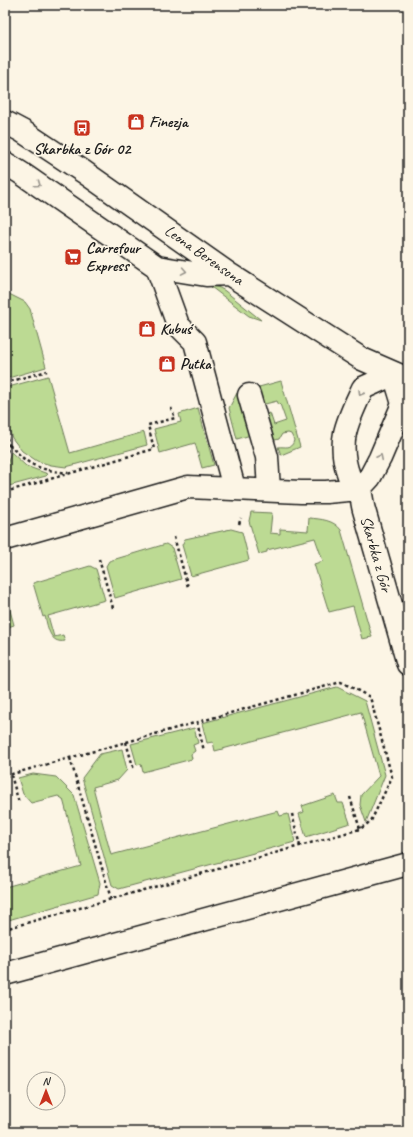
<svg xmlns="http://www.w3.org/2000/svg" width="413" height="1137" font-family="Caveat,sans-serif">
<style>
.green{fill:#bcda93;stroke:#6c7b58}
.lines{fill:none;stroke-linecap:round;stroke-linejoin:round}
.minor-casing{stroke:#1c1c1c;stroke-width:25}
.path{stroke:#1c1c1c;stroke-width:2.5;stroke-dasharray:3 3;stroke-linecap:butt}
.minor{stroke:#fcf5e5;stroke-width:22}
.oneway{stroke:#97938b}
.labels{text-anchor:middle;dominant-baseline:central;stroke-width:3.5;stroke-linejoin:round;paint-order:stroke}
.poi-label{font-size:16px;font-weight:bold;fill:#1c1c1c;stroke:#fcf5e5;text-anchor:start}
.street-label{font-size:16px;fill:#1c1c1c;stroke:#fcf5e5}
</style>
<rect width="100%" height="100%" fill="#fcf5e5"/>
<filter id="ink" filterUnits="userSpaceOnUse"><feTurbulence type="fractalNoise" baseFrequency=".025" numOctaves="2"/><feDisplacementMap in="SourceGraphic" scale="8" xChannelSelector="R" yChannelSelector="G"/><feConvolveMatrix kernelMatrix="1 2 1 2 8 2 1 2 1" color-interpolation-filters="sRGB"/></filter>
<g filter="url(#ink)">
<path class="green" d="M 212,286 L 220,288 L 225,291 L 261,320 L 249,316 L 211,287 Z
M 5,292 L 25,302 L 30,309 L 46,367 L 5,379 Z
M 48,376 L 70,453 L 144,432 L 147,445 L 66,467 L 51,465 L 37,461 L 22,451 L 12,438 L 5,419 L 5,388 Z
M 281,381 L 300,447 L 281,455 L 278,447 C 285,446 292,450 294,440 L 291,434 L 288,433 L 282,434 L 279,439 L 271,441 L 264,415 L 270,413 L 274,425 L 286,421 L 280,404 L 279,405 L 277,401 L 261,405 L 251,435 L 237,439 L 229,408 L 237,393 Z
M 198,408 L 214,465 L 202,468 L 195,443 L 160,453 L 154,429 L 181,422 L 179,414 Z
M 11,452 L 26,466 L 48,474 L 46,476 L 5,487 L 5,472 Z
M 251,512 L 272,513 L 270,533 L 280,534 L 280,529 L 308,531 L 309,518 C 321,519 334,520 341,530 L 372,637 L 362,639 L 353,606 L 329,612 L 314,564 L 323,561 L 315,538 L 267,550 L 267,552 L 259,554 L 249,521 Z
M 231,529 L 242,532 L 249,560 L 191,576 L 182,545 L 185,539 Z
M 166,544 L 172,548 L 181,579 L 115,598 L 106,566 L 109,561 Z
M 90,566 L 96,569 L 105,600 L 48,616 L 54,637 L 63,635 L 65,641 C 50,644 48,628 45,616 L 43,617 L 33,583 Z
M 5,592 L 14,625 L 5,628 Z
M 337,687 L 365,701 L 385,775 L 366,822 L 360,805 L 361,795 L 379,776 L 361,712 L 215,751 L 213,742 L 207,743 L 202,723 Z
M 194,728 L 198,743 L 193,745 L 195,751 L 191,754 L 192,759 L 143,772 L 141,764 L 137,765 L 131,744 Z
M 122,749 L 127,770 L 118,780 L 93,787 L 111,855 L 278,811 L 280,816 L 288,814 L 295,842 L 119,889 L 112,885 L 82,778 L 100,754 Z
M 33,774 L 56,777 L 74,795 L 100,883 L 98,894 L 5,921 L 5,887 L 81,866 L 63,799 L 58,796 L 31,803 L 23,794 L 18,778 Z
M 335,795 L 338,803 L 343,803 L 350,823 L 306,837 L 299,814 L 304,812 L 302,806 Z"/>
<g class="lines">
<g class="minor-casing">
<path id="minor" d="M 5,122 L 22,131 L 84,172 L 229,274 L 362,359 L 408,379
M 5,163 L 21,173 L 157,267 L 206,275 L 229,274
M 157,267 L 178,325 L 195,342 L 234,488
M 394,374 L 363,388 C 348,420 336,441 349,476 C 351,481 356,484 359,489 C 362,494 362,504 364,510 L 408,664
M 249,395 L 267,457 L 269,490
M 359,489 L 370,477 L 380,458 L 403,404 L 394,374
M 5,539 L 188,487 L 301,492 L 326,492 L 359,489
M 5,974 L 408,864"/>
</g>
<path class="path" d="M 5,383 L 47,371
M 5,432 L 9,445 L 5,458
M 9,445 C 14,449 18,454 23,458 C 35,469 52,471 68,473
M 5,492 L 154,449 L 148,425 L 175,418 L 171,408
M 239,524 L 241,518
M 174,537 L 188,587
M 99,559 L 113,608
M 197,722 L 204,751
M 126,742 L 134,770
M 70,758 L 111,899
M 11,775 L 19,803
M 5,776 L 341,682 L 370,697 L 392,777 L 371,821 L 360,829 L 5,929
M 350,797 L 360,829
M 292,814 L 300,846"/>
<use href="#minor" class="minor"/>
</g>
<defs><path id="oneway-chevron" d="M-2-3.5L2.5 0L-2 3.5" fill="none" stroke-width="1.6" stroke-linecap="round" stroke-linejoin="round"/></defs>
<g class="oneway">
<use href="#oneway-chevron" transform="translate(38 184) rotate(35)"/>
<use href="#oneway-chevron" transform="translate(184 271) rotate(10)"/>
<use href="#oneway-chevron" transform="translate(361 393) rotate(121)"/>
<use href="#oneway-chevron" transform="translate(380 457) rotate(-64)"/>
</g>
</g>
<defs>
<g id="shop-square" transform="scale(0.9)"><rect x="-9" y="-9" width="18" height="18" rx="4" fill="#c8321e" stroke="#fcf5e5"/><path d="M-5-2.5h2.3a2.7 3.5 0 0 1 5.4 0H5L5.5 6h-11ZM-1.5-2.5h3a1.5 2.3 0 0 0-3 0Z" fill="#fff"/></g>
<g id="bus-square" transform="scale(0.9)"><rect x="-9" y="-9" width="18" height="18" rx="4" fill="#c8321e" stroke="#fcf5e5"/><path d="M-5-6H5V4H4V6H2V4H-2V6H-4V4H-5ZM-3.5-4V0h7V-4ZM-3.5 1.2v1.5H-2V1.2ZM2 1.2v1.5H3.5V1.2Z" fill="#fff"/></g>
<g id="supermarket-square" transform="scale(0.9)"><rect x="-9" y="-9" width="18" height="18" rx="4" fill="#c8321e" stroke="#fcf5e5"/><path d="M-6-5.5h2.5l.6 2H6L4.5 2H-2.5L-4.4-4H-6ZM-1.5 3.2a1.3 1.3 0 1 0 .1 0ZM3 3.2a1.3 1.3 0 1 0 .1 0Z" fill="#fff"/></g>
</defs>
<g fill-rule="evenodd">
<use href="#shop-square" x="136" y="122"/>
<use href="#bus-square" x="82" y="128"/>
<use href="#supermarket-square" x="73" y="257"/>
<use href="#shop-square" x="147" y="329"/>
<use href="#shop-square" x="167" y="364"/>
</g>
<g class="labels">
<g class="poi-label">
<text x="149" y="122">Finezja</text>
<text x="82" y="149" text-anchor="middle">Skarbka z Gór 02</text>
<text x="86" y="248">Carrefour<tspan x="86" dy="18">Express</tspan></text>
<text x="160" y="329">Kubuś</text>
<text x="180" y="364">Putka</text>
</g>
<g class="street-label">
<text transform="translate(204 255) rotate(35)">Leona Berensona</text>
<text transform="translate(376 554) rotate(74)">Skarbka z Gór</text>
</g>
</g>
<rect width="413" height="1137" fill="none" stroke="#fcf5e5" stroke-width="20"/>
<rect x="10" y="10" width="393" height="1117" fill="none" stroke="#1c1c1c" stroke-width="1.5" filter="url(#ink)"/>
<g transform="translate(46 1091)"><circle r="19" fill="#fcf5e5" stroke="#a29e95"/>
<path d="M0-3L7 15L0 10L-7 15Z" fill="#c8321e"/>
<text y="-6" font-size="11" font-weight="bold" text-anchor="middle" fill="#1c1c1c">N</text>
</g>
</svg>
